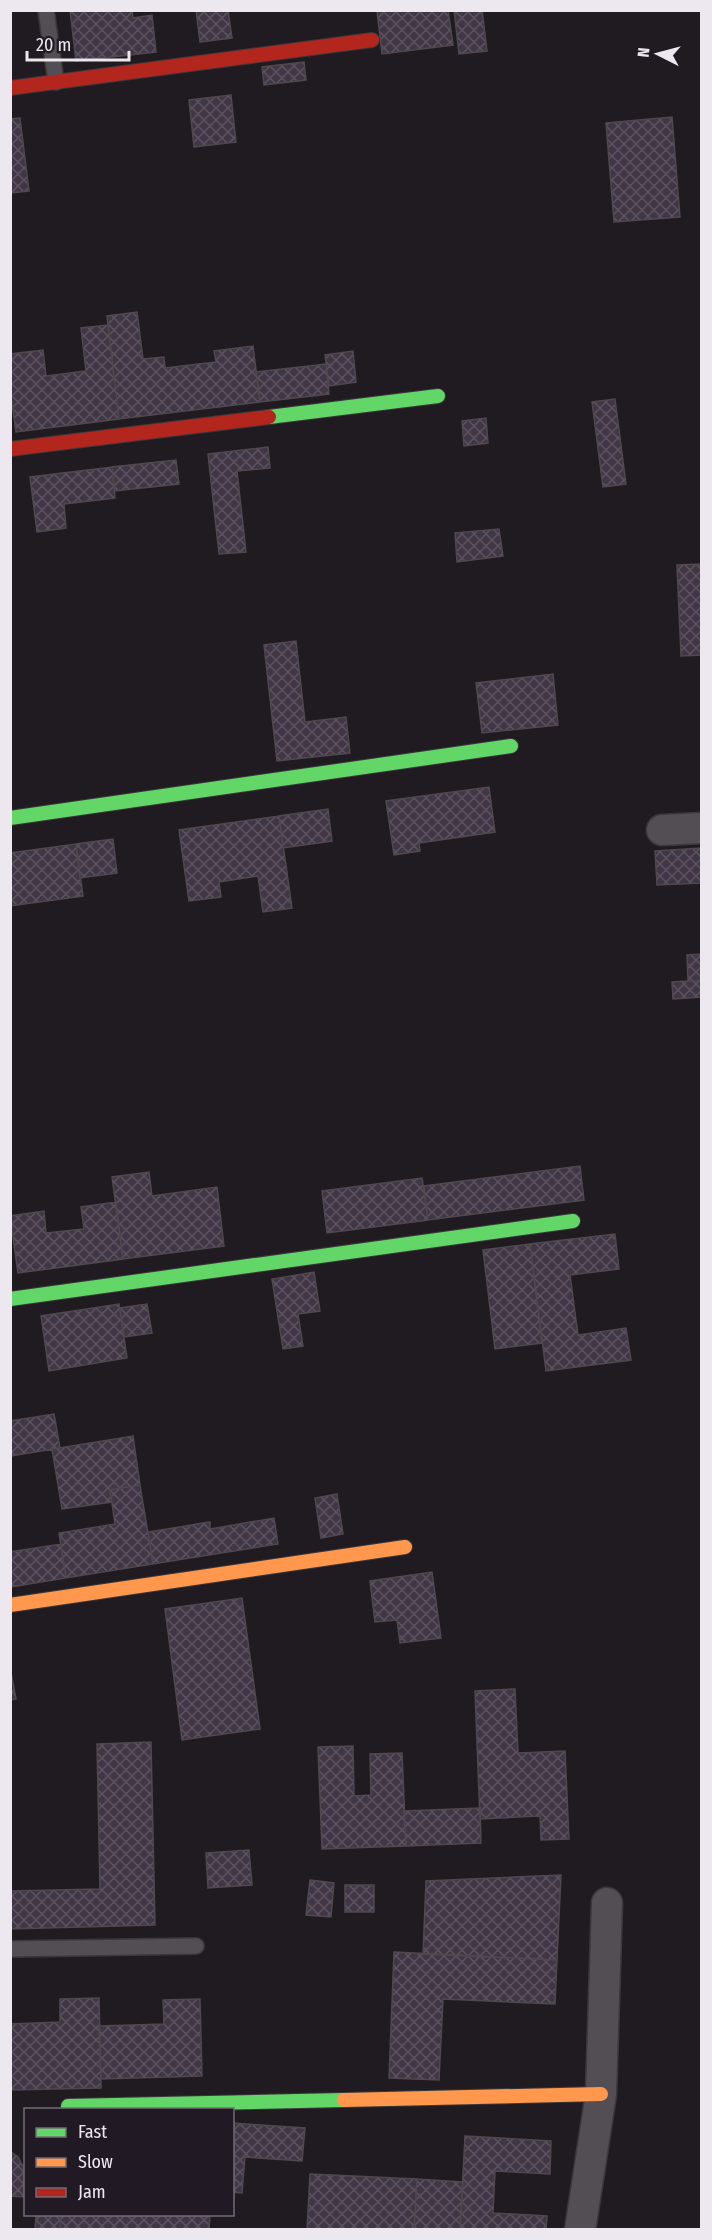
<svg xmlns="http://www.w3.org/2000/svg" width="712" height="2240" font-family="'Fira Sans Condensed',sans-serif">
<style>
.building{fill:url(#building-cross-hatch);stroke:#4d494e;stroke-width:1.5}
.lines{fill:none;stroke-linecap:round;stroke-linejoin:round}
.lane-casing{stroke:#3a383b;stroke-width:18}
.street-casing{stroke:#3a383b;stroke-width:33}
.fast-casing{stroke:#3a383b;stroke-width:16}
.slow-casing{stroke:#3a383b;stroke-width:16}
.jam-casing{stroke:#3a383b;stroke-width:16}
.lane{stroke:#524e53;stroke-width:15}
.street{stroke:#524e53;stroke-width:30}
.fast{stroke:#63d668;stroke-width:14}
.slow{stroke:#ff974d;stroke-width:14}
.jam{stroke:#b3261e;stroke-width:14}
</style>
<defs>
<pattern id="building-cross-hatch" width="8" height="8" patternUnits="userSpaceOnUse" patternTransform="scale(1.5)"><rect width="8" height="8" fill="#413645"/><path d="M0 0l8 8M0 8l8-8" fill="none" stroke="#5d5360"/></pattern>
</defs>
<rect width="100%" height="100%" fill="#201b21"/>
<path class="building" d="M 70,10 L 132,10 L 133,18 L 152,15 L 156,52 L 76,61 Z
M 196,10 L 228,10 L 232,38 L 200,42 Z
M 385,10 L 448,10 L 453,45 L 382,54 L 377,11 Z
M 454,10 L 482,10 L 487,51 L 459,54 Z
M 304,62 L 306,80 L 264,85 L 262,67 Z
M 231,95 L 236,142 L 194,147 L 189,100 Z
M 672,117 L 680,217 L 614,222 L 606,123 Z
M 20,118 L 29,191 L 10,193 L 10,119 Z
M 137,312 L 143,359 L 164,357 L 165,368 L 216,362 L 214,351 L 253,346 L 260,402 L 119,419 L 107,316 Z
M 108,325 L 119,419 L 16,432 L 10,389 L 10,354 L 43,350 L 46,376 L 86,371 L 81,328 Z
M 353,351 L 356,382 L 329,386 L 325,355 Z
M 326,364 L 329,394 L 260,402 L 256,372 Z
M 615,399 L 626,484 L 603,487 L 592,402 Z
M 486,418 L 488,443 L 464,446 L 462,421 Z
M 268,447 L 270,468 L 237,471 L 246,552 L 219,554 L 208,454 Z
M 176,460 L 179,484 L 115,491 L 112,467 Z
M 112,467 L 115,498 L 64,504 L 66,528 L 37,532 L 30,477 Z
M 499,529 L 503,556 L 457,562 L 455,533 Z
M 702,564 L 702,655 L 681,656 L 677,565 Z
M 296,641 L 305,722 L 346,717 L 350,753 L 277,761 L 264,645 Z
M 553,674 L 558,725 L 482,733 L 476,683 Z
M 489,787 L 495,832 L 419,843 L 420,851 L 394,855 L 386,801 Z
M 328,809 L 332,841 L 283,848 L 279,816 Z
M 279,816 L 292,908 L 263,912 L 258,876 L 219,882 L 221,897 L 189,901 L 179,830 Z
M 113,839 L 117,873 L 80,878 L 76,844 Z
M 76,844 L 83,896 L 10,906 L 10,853 Z
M 702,848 L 702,883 L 657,885 L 655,851 Z
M 702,954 L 702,981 L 688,981 L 687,955 Z
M 688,981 L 702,981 L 702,997 L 673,999 L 672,982 Z
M 580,1166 L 584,1200 L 428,1220 L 424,1186 Z
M 149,1172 L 152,1196 L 217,1187 L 224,1246 L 123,1259 L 112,1177 Z
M 422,1178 L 428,1220 L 327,1233 L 322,1191 Z
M 116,1202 L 123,1259 L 18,1273 L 10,1216 L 44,1211 L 46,1233 L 84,1229 L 81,1207 Z
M 615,1234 L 619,1269 L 570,1275 L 578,1335 L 626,1328 L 631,1360 L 546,1371 L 530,1244 Z
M 530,1244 L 542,1343 L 495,1349 L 483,1250 Z
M 314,1272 L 320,1311 L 298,1314 L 303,1346 L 283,1349 L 272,1279 Z
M 119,1304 L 127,1358 L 49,1371 L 41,1316 Z
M 147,1304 L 152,1333 L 124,1337 L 120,1308 Z
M 54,1414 L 60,1448 L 10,1456 L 10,1421 Z
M 133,1436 L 140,1485 L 110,1490 L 112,1502 L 62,1509 L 52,1449 Z
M 140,1485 L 153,1564 L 66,1578 L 59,1533 L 115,1524 L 110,1490 Z
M 337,1494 L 343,1534 L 321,1538 L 315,1498 Z
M 274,1518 L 278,1544 L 153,1564 L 148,1532 L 210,1522 L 210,1529 Z
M 61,1544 L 66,1578 L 10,1587 L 10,1552 Z
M 432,1572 L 441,1638 L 400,1643 L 397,1620 L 375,1622 L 370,1581 Z
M 242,1598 L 260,1729 L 182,1740 L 165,1609 Z
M 10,1667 L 16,1699 L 10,1700 Z
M 515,1689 L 518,1753 L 565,1751 L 569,1839 L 541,1840 L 540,1816 L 480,1819 L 475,1691 Z
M 151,1742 L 155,1925 L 10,1929 L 10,1891 L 100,1889 L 97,1744 Z
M 353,1746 L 354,1796 L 371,1795 L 370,1754 L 402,1753 L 406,1846 L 322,1849 L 318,1747 Z
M 480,1808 L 481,1843 L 406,1846 L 404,1811 Z
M 249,1850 L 252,1885 L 208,1888 L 206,1853 Z
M 561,1875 L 557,1960 L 423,1954 L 426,1881 Z
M 310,1880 L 334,1883 L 331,1917 L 306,1915 Z
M 345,1885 L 374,1885 L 374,1912 L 345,1912 Z
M 394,1952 L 557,1960 L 555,2004 L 443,1999 L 439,2080 L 389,2078 Z
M 99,1998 L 101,2088 L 10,2090 L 10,2024 L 60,2022 L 60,1999 Z
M 200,1999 L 202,2076 L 101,2079 L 99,2026 L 164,2024 L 163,2000 Z
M 232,2123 L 305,2128 L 302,2161 L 245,2157 L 242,2193 L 232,2192 Z
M 465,2136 L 551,2141 L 550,2174 L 495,2171 L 493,2213 L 547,2216 L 546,2230 L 460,2230 Z
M 10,2151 L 18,2157 L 22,2165 L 26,2165 L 26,2197 L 10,2196 Z
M 310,2174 L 417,2179 L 414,2230 L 307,2230 Z
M 417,2179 L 463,2182 L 460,2230 L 414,2230 Z
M 36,2214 L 61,2214 L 60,2230 L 35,2230 Z
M 61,2214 L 210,2214 L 209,2230 L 60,2230 Z"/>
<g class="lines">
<g class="lane-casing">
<path id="lane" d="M 46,10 L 56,82
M 10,1949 L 196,1946"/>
</g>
<g class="street-casing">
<path id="street" d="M 662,830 L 702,828
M 580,2230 L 601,2094 L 607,1903"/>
</g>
<g class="fast-casing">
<path id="fast" d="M 269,417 L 438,396
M 10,818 L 511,746
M 10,1299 L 573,1221
M 68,2106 L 344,2100"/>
</g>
<g class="slow-casing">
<path id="slow" d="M 10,1605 L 405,1547
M 344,2100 L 601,2094"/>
</g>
<g class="jam-casing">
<path id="jam" d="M 10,88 L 372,40
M 10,449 L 269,417"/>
</g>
<use href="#lane" class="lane"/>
<use href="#street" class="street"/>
<use href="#fast" class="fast"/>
<use href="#slow" class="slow"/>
<use href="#jam" class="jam"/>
</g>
<rect width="712" height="2240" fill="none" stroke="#ede8ef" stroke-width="24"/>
<rect x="24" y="2108" width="210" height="108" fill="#211923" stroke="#736c75" stroke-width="1.5"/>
<rect x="36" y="2128" width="30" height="9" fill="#63d668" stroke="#736c75" stroke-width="1.5"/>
<text x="78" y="2138" font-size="18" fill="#ede8ef">Fast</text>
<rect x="36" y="2158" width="30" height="9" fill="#ff974d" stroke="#736c75" stroke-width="1.5"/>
<text x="78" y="2168" font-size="18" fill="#ede8ef">Slow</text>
<rect x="36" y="2188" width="30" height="9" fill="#b3261e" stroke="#736c75" stroke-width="1.5"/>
<text x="78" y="2198" font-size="18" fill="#ede8ef">Jam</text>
<g transform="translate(658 54) rotate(276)" stroke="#211923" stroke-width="4.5" paint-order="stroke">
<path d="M0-4.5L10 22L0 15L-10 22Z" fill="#ede8ef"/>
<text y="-9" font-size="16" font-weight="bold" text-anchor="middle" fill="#ede8ef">N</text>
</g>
<path d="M27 51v9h102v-9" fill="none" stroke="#ede8ef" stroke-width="3"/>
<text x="36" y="51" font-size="18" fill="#ede8ef" stroke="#211923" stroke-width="4.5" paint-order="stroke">20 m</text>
</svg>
